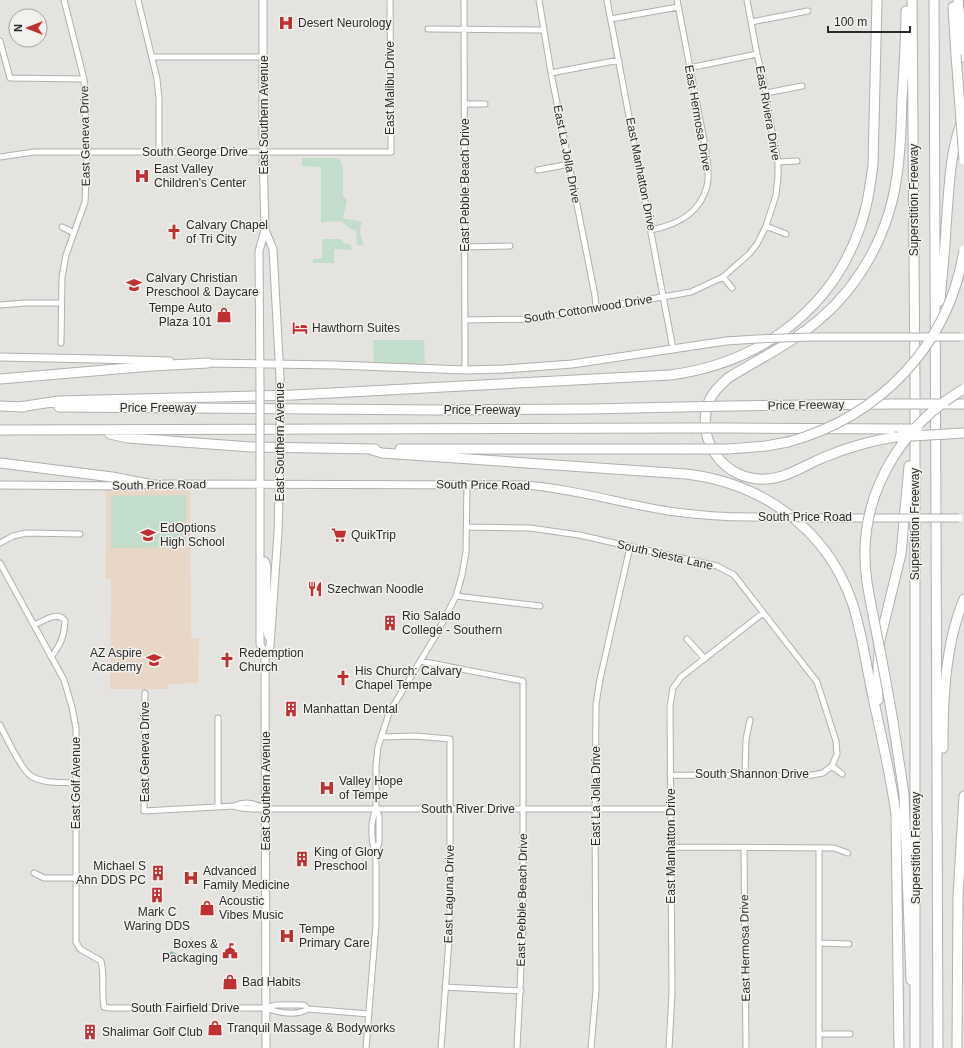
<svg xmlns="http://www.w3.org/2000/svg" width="964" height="1048" font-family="Arial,sans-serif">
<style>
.education{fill:#e8d6c6}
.green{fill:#c2ddcc}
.water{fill:#7cb1b9}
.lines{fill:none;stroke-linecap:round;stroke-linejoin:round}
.minor-casing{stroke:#b1b0ad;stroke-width:7}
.secondary-casing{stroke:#b1b0ad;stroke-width:9}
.motorway-casing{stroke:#b1b0ad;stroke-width:11}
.minor{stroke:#fff;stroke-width:5}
.secondary{stroke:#fff;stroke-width:7}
.motorway{stroke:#fff;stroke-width:9}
.secondary-bridge-casing{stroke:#b1b0ad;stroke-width:9;stroke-linecap:butt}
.motorway-bridge-casing{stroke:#b1b0ad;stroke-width:11;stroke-linecap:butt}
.secondary-bridge{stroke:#fff;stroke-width:7}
.motorway-bridge{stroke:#fff;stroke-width:9}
.labels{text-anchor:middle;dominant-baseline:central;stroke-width:3;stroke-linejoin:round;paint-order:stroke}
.poi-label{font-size:12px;fill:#2b2a29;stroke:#f2f1ed;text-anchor:start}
.street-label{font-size:12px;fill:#2b2a29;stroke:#f2f1ed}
</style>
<rect width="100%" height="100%" fill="#e5e3e0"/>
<path class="education" d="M 106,488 L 161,488 L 190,491 L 191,638 L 199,638 L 198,683 L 168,684 L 168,689 L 110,689 L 111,579 L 106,579 Z"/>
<path class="green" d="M 302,158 L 339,158 L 343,167 L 343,197 L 347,200 L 343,218 L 362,222 C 359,231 360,237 364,245 L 357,245 L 356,231 L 349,228 L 341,221 L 321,222 L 321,167 L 302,166 Z
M 324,239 L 341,239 L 344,243 L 351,245 L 352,250 L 334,249 L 334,263 L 313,263 L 313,259 L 322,259 L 322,240 Z
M 373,340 L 424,340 L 425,365 L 374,364 Z
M 186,495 L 186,547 L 111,548 L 111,496 Z"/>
<path class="water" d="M 171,951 L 177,954 L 172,963 L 167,960 Z"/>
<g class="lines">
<g class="minor-casing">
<path id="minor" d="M 138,0 L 157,79 L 159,99 L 159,152
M 464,0 L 465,370
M 539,0 L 551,73 L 595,296 L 596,309
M 607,0 L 673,349
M 611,19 L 678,7
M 751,22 L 808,11
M 428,29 L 544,30
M 0,41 L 10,78 L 84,79
M 152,57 L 263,57
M 689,68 L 757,54
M 551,73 L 619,60
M 766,93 L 802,86
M 465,104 L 485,104
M 0,157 L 34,152 L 391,152 L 390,0
M 778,162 L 797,161
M 538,170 L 570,164
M 766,226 L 786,234
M 62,227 L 74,233
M 651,230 C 677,225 700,214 707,186 C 710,174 707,162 706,151 L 677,0
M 464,247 L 510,246
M 723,277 L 732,288
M 0,305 L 25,303 L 61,303
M 465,320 L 536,319 L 691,292 L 723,277 L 749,254 L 757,244 L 766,226 L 776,195 L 778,177 L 778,162 L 767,106 L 766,93 L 757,54 L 747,0
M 61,343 L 62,277 L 66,255 L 85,202 L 87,152 L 84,79 L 64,0
M 467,527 L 530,528 L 579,535 L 717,566 L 734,575 L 817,682 L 836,741 L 837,754 L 832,766 L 823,773 L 806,776 L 670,775
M 0,543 L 13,536 L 26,533 L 80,534
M 0,563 L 64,680 L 72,707 L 76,728 L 76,942 L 80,949 L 101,961 C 105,976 101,991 104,1007 L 110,1008 L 266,1008 L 276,1005 L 304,1005 L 308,1009 L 369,1014
M 456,596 L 540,606
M 34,625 C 44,621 58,610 65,621 C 64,637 61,644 51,657
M 687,639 L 705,659
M 420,661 L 523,681 L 523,928 L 517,1048
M 145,693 L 144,811 L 234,806 C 245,801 253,803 264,808
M 218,718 L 218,807
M 0,725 C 6,737 22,771 31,776 C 44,784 61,782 75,783
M 381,737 L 415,736 L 450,739 L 450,926 L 441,1048
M 832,766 L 842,774
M 745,775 L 746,739 L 750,720
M 234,806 L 241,808 L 253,809 L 670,809
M 670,847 L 834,848 L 848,853
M 744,848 L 746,1048
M 375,852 C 371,839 370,822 376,809
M 34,873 L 44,878 L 76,878
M 819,943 L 849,944
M 445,987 L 521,991
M 266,1008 C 278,1013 297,1016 308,1009
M 819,1034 L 850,1034
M 366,1048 L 376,924 L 376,854 L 379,842 L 379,816 L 376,809 L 376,765 L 378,747 L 389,713 L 436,635 L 456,596 L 462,575 L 466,552 L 467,484
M 591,1048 L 596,990 L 595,817 L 596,704 L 600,679 L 630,547
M 669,1048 L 672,993 L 670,706 L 673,688 L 681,677 L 763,613
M 819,1048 L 819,848"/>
</g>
<g class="secondary-casing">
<path id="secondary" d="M 265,230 L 273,249 L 280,377
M 812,337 L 889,337
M 0,357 L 97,359 L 170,361
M 204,363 L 335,365 L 465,370 L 504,369 L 572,364 L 726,341
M 260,389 L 259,251 L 265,230 L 263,152 L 263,0
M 260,463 L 260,644 L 265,655 L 266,1048
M 0,485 L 128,486 L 148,484 L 525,485 C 575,489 619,503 668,511 C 696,515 725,517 753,517
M 823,518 L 894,518
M 260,561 L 265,561 L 267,567 L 266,626 L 268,636
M 265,655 L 270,646 L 278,532 L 280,459"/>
</g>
<g class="motorway-casing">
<path id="motorway" d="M 912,0 L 915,383 L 915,1048
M 934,0 L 938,1048
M 958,0 L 964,57
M 953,7 L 956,55
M 940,301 C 942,276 945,251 946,227 C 949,192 949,157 961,123
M 0,379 L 152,366 L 208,363
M 947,404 L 964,404
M 0,406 L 24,407
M 730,406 L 893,404
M 19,407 L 59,401 L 293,395 L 670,375 C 755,364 829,314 859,230 C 867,209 870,187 873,165 L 877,0
M 59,407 L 434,410 L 589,409 L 681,407
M 727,428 L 901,429
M 0,430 L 690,428
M 110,434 L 128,438 L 251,447 L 375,449
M 947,434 L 964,433
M 895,437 C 869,441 846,448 822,458 C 804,466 786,478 766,479 C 725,482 694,440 709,401 C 713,392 720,385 728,378 C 759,359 792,343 820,319 C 862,283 890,230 897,175 C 901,150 901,125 902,99 C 904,70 906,41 906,11
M 369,449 L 382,453 L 686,474 C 762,483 826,528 852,602 C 862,632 866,665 873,697 C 881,736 891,775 896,815 L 899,1048
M 400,449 L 686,449
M 728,449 L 766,446 L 788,442
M 0,463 L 112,477 L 148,484
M 878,700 L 878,665 L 880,640 L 901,554 L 909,466
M 893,722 L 904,794 L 911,980
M 943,748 C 943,699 945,644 964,599
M 957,1048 L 958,896 L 964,796"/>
</g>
<use href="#minor" class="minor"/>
<use href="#secondary" class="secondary"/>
<use href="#motorway" class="motorway"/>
<g class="secondary-bridge-casing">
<path id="secondary-bridge" d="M 889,337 L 961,337
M 726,341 L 757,339 L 812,337
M 260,389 L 260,463
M 280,459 L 280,377
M 753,517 L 823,518
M 894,518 L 959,518"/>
</g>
<g class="motorway-bridge-casing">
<path id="motorway-bridge" d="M 956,55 L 964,160
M 893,404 L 944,404
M 681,407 L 730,406
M 690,428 L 727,428
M 901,429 L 918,429
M 895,437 L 947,434
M 788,442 C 880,417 949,345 964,250
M 686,449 L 728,449
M 893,722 C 888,691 882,661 876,630 C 871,603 864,577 865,549 C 867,482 907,422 964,389"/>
</g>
<use href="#secondary-bridge" class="secondary-bridge"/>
<use href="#motorway-bridge" class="motorway-bridge"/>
</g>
<defs>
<g id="hospital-bare" transform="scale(1.2)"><path d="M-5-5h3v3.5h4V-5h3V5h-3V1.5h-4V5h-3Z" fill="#c03032" stroke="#f2f1ed" stroke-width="2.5" paint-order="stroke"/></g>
<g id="church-bare" transform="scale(1.2)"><path d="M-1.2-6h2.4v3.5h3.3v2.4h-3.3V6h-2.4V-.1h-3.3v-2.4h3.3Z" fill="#c03032" stroke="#f2f1ed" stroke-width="2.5" paint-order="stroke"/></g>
<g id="school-bare" transform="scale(1.2)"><path d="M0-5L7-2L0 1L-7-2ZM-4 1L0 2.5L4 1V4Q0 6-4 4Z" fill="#c03032" stroke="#f2f1ed" stroke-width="2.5" paint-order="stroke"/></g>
<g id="shop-bare" transform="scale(1.2)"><path d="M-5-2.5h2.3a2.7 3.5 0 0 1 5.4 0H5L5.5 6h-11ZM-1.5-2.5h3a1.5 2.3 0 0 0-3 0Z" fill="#c03032" stroke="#f2f1ed" stroke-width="2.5" paint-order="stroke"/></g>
<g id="hotel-bare" transform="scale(1.2)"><path d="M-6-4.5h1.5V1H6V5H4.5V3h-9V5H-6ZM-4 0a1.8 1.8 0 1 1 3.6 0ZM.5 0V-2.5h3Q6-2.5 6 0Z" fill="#c03032" stroke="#f2f1ed" stroke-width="2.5" paint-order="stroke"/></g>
<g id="supermarket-bare" transform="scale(1.2)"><path d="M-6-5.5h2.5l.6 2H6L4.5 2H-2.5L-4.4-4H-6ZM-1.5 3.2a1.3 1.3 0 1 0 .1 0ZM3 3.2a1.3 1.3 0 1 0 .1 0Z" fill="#c03032" stroke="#f2f1ed" stroke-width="2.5" paint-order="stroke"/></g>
<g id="restaurant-bare" transform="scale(1.2)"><path d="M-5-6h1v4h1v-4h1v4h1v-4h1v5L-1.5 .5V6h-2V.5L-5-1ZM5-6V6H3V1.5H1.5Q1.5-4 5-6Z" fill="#c03032" stroke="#f2f1ed" stroke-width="2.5" paint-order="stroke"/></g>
<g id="building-bare" transform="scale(1.2)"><path d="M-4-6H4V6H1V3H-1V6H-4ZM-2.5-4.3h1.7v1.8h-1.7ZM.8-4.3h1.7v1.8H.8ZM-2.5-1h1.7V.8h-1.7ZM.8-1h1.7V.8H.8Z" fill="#c03032" stroke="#f2f1ed" stroke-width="2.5" paint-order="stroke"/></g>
<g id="civic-bare" transform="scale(1.2)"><path d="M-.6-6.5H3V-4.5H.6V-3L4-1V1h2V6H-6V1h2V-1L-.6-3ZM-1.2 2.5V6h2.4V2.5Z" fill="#c03032" stroke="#f2f1ed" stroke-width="2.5" paint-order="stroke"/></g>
</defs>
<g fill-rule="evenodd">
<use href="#hospital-bare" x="286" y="23"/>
<use href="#hospital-bare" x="142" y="176"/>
<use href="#church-bare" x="174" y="232"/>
<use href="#school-bare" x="134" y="285"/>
<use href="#shop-bare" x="224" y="315"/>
<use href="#hotel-bare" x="300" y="328"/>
<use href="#school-bare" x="148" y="535"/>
<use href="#supermarket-bare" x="339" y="535"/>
<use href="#restaurant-bare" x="315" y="589"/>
<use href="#building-bare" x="390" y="623"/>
<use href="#school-bare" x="154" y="660"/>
<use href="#church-bare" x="227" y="660"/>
<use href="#church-bare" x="343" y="678"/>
<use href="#building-bare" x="291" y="709"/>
<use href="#hospital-bare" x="327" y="788"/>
<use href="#building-bare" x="302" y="859"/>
<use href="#building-bare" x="158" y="873"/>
<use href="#hospital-bare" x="191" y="878"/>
<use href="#building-bare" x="157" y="895"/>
<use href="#shop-bare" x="207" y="908"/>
<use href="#hospital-bare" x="287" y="936"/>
<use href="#civic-bare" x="230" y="951"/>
<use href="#shop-bare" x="230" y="982"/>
<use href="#shop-bare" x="215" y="1028"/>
<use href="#building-bare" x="90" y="1032"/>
</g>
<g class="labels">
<g class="poi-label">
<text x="298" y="23">Desert Neurology</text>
<text x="154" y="169">East Valley<tspan x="154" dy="14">Children's Center</tspan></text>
<text x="186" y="225">Calvary Chapel<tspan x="186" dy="14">of Tri City</tspan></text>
<text x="146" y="278">Calvary Christian<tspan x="146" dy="14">Preschool &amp; Daycare</tspan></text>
<text x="212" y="308" text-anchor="end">Tempe Auto<tspan x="212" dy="14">Plaza 101</tspan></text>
<text x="312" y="328">Hawthorn Suites</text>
<text x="160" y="528">EdOptions<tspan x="160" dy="14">High School</tspan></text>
<text x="351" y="535">QuikTrip</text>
<text x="327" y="589">Szechwan Noodle</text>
<text x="402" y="616">Rio Salado<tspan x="402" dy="14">College - Southern</tspan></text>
<text x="142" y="653" text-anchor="end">AZ Aspire<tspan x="142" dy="14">Academy</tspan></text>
<text x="239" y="653">Redemption<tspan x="239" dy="14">Church</tspan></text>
<text x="355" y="671">His Church: Calvary<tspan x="355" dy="14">Chapel Tempe</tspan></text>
<text x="303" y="709">Manhattan Dental</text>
<text x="339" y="781">Valley Hope<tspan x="339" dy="14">of Tempe</tspan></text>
<text x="314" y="852">King of Glory<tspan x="314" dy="14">Preschool</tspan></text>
<text x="146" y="866" text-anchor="end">Michael S<tspan x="146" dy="14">Ahn DDS PC</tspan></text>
<text x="203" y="871">Advanced<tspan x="203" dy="14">Family Medicine</tspan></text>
<text x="219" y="901">Acoustic<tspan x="219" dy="14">Vibes Music</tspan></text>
<text x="157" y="912" text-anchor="middle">Mark C<tspan x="157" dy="14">Waring DDS</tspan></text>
<text x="299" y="929">Tempe<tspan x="299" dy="14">Primary Care</tspan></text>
<text x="218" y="944" text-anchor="end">Boxes &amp;<tspan x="218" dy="14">Packaging</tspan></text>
<text x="242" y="982">Bad Habits</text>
<text x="227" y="1028">Tranquil Massage &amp; Bodyworks</text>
<text x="102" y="1032">Shalimar Golf Club</text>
</g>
<g class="street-label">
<text transform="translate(390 88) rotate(-90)">East Malibu Drive</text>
<text transform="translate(768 113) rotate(80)">East Riviera Drive</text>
<text transform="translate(264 115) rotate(-90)">East Southern Avenue</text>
<text transform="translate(698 118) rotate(80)">East Hermosa Drive</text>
<text transform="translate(85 136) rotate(-91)">East Geneva Drive</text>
<text x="195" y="152">South George Drive</text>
<text transform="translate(567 154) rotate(79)">East La Jolla Drive</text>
<text transform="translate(641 174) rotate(79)">East Manhatton Drive</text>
<text transform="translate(465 185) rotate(-90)">East Pebble Beach Drive</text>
<text transform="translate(914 200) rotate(-90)">Superstition Freeway</text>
<text transform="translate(588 309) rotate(-9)">South Cottonwood Drive</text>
<text transform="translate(806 405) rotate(-1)">Price Freeway</text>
<text x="158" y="408">Price Freeway</text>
<text x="482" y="410">Price Freeway</text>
<text transform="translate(280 442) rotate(-90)">East Southern Avenue</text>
<text transform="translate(159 485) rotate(-1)">South Price Road</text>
<text transform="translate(483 485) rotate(1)">South Price Road</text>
<text x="805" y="517">South Price Road</text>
<text transform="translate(915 524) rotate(-90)">Superstition Freeway</text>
<text transform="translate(665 555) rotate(13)">South Siesta Lane</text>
<text transform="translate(145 752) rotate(-90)">East Geneva Drive</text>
<text x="752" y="774">South Shannon Drive</text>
<text transform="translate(76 783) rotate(-90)">East Golf Avenue</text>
<text transform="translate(266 791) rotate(-90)">East Southern Avenue</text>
<text transform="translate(596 796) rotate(-90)">East La Jolla Drive</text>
<text x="468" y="809">South River Drive</text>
<text transform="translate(671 846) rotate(-90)">East Manhatton Drive</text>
<text transform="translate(916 848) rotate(-90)">Superstition Freeway</text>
<text transform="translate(449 894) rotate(-89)">East Laguna Drive</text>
<text transform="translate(522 900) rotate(-89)">East Pebble Beach Drive</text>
<text transform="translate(745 948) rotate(-91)">East Hermosa Drive</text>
<text x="185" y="1008">South Fairfield Drive</text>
</g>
</g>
<g transform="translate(28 28) rotate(270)"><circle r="19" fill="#f2f1ed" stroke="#a2a19f"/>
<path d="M0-3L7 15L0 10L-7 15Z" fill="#c03032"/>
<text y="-6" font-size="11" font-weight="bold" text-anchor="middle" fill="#2b2a29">N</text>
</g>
<path d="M828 26v6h82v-6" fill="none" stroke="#2b2a29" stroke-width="2"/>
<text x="834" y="26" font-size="12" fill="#2b2a29" stroke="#f2f1ed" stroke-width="3" paint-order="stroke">100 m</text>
</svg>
